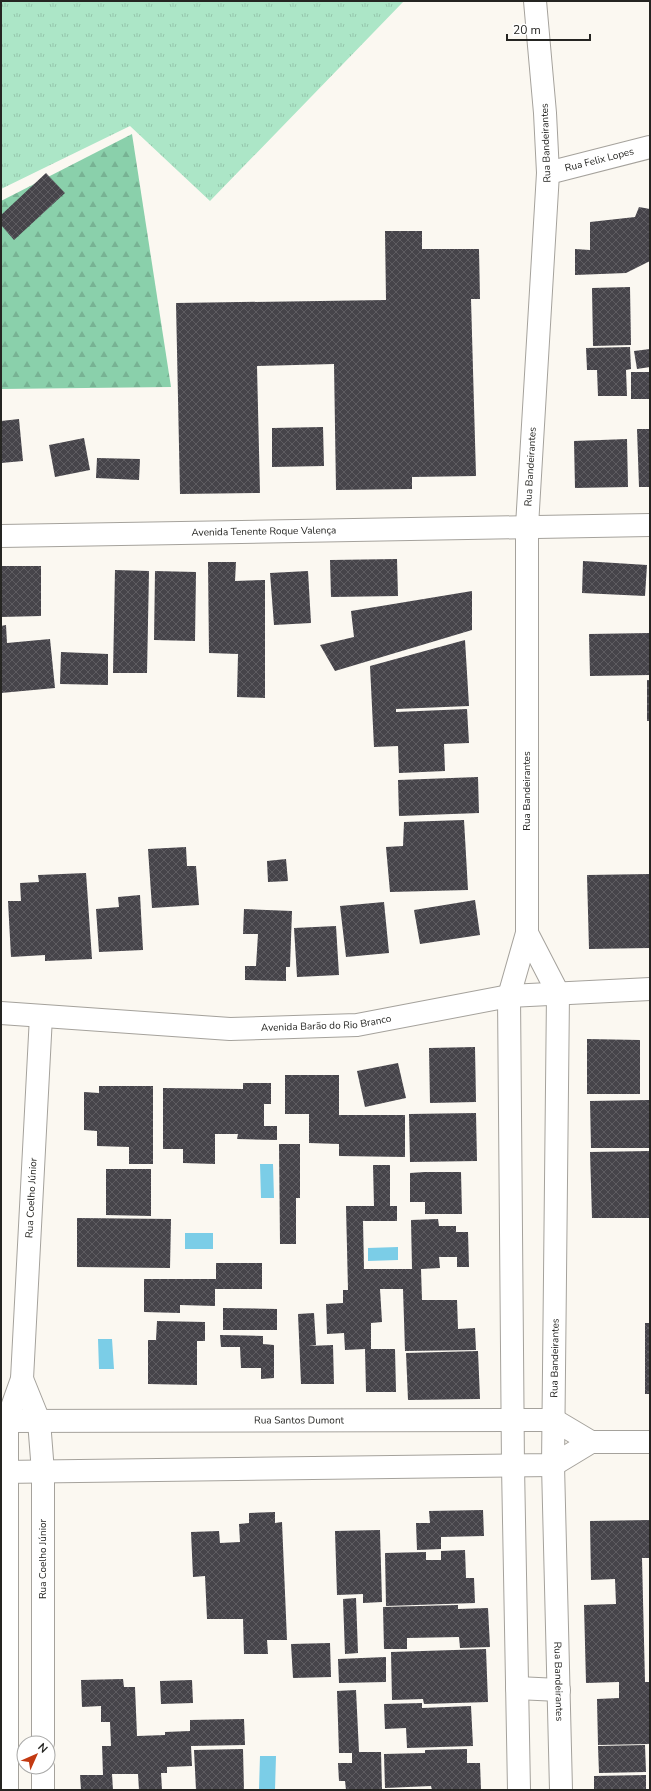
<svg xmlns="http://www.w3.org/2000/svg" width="651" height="1791" font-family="'Nunito Sans',sans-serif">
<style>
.forest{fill:url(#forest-firs)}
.park{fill:url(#park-tufts)}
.water{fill:#7bcde7}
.building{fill:url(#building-cross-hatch)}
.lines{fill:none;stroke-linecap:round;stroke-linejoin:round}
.minor-casing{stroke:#a5a29c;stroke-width:24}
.minor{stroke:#fff;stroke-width:22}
.labels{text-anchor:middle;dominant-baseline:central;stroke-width:4;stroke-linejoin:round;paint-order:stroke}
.street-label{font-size:10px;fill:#252522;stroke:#fff}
</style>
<defs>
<pattern id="forest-firs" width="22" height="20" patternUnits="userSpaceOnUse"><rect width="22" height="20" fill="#8ad0ab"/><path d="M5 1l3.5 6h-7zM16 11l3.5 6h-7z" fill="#77b293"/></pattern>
<pattern id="park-tufts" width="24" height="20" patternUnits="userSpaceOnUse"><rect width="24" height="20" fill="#ace6c7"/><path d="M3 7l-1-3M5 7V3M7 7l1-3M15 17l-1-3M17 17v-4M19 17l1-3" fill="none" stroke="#94c5ab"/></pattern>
<pattern id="building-cross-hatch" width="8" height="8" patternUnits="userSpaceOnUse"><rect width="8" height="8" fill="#46444a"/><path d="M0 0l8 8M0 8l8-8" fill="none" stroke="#5e5c61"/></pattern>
</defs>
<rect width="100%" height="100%" fill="#fbf8f1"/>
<path class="forest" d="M 132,134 L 171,387 L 1,389 L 1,201 Z"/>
<path class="park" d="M 1,1 L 404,1 L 210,201 L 130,126 L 1,189 Z"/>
<path class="water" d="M 260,1164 L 273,1164 L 274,1198 L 261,1198 Z
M 185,1233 L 213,1233 L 213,1249 L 185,1249 Z
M 398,1247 L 398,1260 L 368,1261 L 368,1248 Z
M 98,1339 L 112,1339 L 114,1369 L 99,1369 Z
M 260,1756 L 276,1756 L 275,1790 L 259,1790 Z"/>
<path class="building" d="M 46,173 L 65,193 L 14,240 L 1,225 L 1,215 Z
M 639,207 L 650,209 L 650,261 L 626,273 L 575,275 L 575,249 L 590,250 L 590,222 L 635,217 Z
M 385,231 L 422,231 L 422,249 L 479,249 L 480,299 L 471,299 L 476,476 L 412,477 L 412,489 L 336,490 L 334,364 L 257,366 L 260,493 L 180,494 L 176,303 L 386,300 Z
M 630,287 L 631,345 L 593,346 L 592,288 Z
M 630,347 L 631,369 L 626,370 L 627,396 L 598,396 L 597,370 L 587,370 L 586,348 Z
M 650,349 L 650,367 L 637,369 L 634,351 Z
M 631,372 L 650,372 L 650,399 L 631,399 Z
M 19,419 L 23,461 L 1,463 L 1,421 Z
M 323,427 L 324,466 L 272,467 L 272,428 Z
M 637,429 L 650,429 L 650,487 L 639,487 Z
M 84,438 L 90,470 L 55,477 L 49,445 Z
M 627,439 L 628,487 L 575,488 L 574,441 Z
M 97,458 L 140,459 L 139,480 L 96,478 Z
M 397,559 L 398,596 L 331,597 L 330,560 Z
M 583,561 L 647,565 L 645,596 L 582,593 Z
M 208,562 L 236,562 L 235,581 L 265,580 L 265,698 L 237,697 L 238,654 L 209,653 Z
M 1,566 L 41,566 L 41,616 L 1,617 Z
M 115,570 L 149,571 L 147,673 L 113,673 Z
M 155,571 L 196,572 L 195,641 L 154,640 Z
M 308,571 L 311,623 L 274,625 L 270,573 Z
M 472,591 L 472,630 L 335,671 L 320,645 L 354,637 L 351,611 Z
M 6,625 L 7,643 L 50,639 L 55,688 L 1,693 L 1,626 Z
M 650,633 L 650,675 L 590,676 L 589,634 Z
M 465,640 L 469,706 L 396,709 L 396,712 L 467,709 L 469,743 L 444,744 L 445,771 L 399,773 L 398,746 L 374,747 L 370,666 Z
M 61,652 L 108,654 L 108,685 L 60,684 Z
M 647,680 L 650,680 L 650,721 L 647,721 Z
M 478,777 L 479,813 L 399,816 L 398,780 Z
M 464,820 L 468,890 L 390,892 L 386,847 L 403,846 L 404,822 Z
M 186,847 L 187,866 L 196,866 L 199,905 L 152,908 L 148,849 Z
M 286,859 L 288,881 L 268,882 L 267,861 Z
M 86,873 L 92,959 L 45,961 L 45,955 L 11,957 L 8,901 L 21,901 L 20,883 L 39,882 L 38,875 Z
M 650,874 L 650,948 L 589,949 L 587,875 Z
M 140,895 L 143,950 L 99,952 L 96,909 L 119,907 L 118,897 Z
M 475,900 L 480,935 L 420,944 L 414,910 Z
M 384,902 L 389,953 L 346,957 L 340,906 Z
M 244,909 L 292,911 L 290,967 L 286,967 L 286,981 L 245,980 L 245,966 L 256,966 L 258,934 L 243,934 Z
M 336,926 L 339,975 L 297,977 L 294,928 Z
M 587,1039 L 640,1040 L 640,1094 L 587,1094 Z
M 475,1047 L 476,1102 L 430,1103 L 429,1048 Z
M 398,1063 L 406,1098 L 365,1107 L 357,1071 Z
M 285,1075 L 339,1075 L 339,1115 L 405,1115 L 405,1157 L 339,1156 L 339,1144 L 309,1143 L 309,1114 L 285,1114 Z
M 243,1083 L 271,1083 L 271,1104 L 264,1104 L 264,1126 L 277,1126 L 277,1140 L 237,1139 L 238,1134 L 215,1134 L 215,1164 L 183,1163 L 183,1149 L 163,1149 L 163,1088 L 243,1089 Z
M 99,1086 L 153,1086 L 153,1164 L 129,1164 L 129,1147 L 97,1146 L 97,1131 L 84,1130 L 84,1092 L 99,1093 Z
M 649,1100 L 650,1148 L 591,1148 L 590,1101 Z
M 476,1113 L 477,1161 L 410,1162 L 409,1114 Z
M 279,1144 L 300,1144 L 300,1198 L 296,1198 L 296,1244 L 280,1244 Z
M 650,1151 L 650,1218 L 592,1218 L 590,1152 Z
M 373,1165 L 390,1165 L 390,1206 L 397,1206 L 397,1221 L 363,1221 L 364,1269 L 412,1269 L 411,1220 L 438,1219 L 439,1226 L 456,1226 L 456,1232 L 468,1232 L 469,1267 L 457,1267 L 457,1257 L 439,1257 L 440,1268 L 421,1269 L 422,1300 L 457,1300 L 458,1329 L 475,1328 L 476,1350 L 405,1351 L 403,1289 L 380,1289 L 382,1322 L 371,1323 L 371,1349 L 395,1349 L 396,1392 L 366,1392 L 365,1349 L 345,1350 L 344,1333 L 327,1334 L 326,1304 L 343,1303 L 343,1290 L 348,1290 L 346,1206 L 374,1206 Z
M 106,1169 L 151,1169 L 151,1216 L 106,1215 Z
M 425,1172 L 461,1172 L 462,1214 L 425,1214 L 425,1202 L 410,1202 L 410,1173 Z
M 77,1218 L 171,1219 L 170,1268 L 77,1267 Z
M 216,1263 L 262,1263 L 262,1289 L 215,1289 L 215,1306 L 180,1305 L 180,1313 L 144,1312 L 144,1279 L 216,1279 Z
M 223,1308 L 277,1309 L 277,1330 L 223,1330 Z
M 314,1313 L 316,1345 L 308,1346 L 333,1345 L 334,1384 L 301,1384 L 298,1314 Z
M 157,1321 L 205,1322 L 205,1341 L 197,1341 L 197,1385 L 148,1384 L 148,1340 L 156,1340 Z
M 645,1323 L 650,1323 L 650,1394 L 645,1394 Z
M 220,1335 L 263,1336 L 263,1344 L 274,1345 L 274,1378 L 261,1379 L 261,1368 L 241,1368 L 240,1347 L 221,1347 Z
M 478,1351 L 480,1399 L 408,1400 L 406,1353 Z
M 483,1510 L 484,1536 L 441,1537 L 441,1549 L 417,1550 L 416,1523 L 430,1523 L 429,1511 Z
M 275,1512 L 275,1523 L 282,1522 L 287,1640 L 267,1640 L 268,1654 L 244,1654 L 243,1619 L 207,1619 L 205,1576 L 193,1577 L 191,1532 L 219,1531 L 220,1543 L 240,1542 L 239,1524 L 249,1523 L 249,1513 Z
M 650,1520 L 650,1558 L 642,1558 L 645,1682 L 650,1682 L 650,1744 L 598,1745 L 597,1699 L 619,1698 L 619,1682 L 586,1683 L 584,1605 L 616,1604 L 615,1579 L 591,1580 L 590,1521 Z
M 380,1530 L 382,1602 L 363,1603 L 363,1594 L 337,1595 L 335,1531 Z
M 465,1550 L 466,1578 L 474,1578 L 475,1603 L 386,1606 L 385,1553 L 426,1552 L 426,1560 L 441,1560 L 441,1551 Z
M 356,1598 L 358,1653 L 345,1654 L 343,1599 Z
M 458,1605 L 458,1609 L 488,1608 L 490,1647 L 460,1648 L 459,1637 L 407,1638 L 407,1649 L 384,1649 L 383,1607 Z
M 330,1643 L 331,1677 L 293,1678 L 291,1644 Z
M 486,1649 L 488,1702 L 424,1704 L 423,1699 L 392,1700 L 391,1652 Z
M 386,1657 L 386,1682 L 339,1683 L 338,1659 Z
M 123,1679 L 124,1687 L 135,1687 L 137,1736 L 165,1735 L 165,1732 L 190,1731 L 190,1720 L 244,1719 L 245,1745 L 191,1746 L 192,1766 L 167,1767 L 167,1773 L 161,1773 L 162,1790 L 139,1790 L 138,1774 L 112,1774 L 113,1790 L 81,1790 L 80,1775 L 103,1775 L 102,1746 L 111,1746 L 110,1722 L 101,1722 L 101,1706 L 82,1707 L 81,1680 Z
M 192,1680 L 193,1703 L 161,1704 L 160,1681 Z
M 356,1690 L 359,1752 L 381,1752 L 382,1790 L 346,1790 L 345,1781 L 339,1781 L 338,1763 L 352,1763 L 352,1753 L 339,1753 L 337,1691 Z
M 422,1703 L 422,1708 L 471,1706 L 473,1746 L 407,1748 L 406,1728 L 385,1729 L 384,1704 Z
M 645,1745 L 646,1772 L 599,1773 L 598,1746 Z
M 243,1749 L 244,1790 L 196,1790 L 194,1750 Z
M 467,1749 L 467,1763 L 480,1763 L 481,1790 L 432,1790 L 431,1786 L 385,1788 L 384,1754 L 425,1753 L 425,1750 Z
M 646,1775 L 646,1790 L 594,1790 L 594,1776 Z"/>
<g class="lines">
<g class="minor-casing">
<g id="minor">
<path id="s1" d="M 548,173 L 650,147"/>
<path id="s2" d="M 1,536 L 650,525"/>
<path id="s3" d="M 527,933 L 558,993 L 553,1465 L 561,1790"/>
<path id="s4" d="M 1,1013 L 230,1029 L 357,1025 L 509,996 L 650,989"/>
<path d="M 22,1379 L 39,1421 L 43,1472 L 43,1743"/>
<path id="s5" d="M 1,1421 L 554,1420 L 591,1442"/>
<path d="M 1,1472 L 553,1465 L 591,1442 L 650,1442"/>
<path d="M 517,1688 L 559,1690"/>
<path d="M 43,1767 L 43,1790"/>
<path id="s6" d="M 7,1790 L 7,1421 L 22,1379 L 41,1016"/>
<path id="s7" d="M 519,1790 L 513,1466 L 509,996 L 527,933 L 527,526 L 548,173 L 545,113 L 535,1"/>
</g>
</g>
<use href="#minor" class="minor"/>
</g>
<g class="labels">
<g class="street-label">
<text transform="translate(546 143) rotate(-92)">Rua Bandeirantes</text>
<text stroke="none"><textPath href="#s1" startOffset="53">Rua Felix Lopes</textPath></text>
<text stroke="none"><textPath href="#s7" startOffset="1326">Rua Bandeirantes</textPath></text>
<text stroke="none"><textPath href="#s2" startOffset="263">Avenida Tenente Roque Valença</textPath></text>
<text transform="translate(527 791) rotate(-90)">Rua Bandeirantes</text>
<text stroke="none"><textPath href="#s4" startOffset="326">Avenida Barão do Rio Branco</textPath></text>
<text stroke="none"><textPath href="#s6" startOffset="595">Rua Coelho Júnior</textPath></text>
<text transform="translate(555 1358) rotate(-89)">Rua Bandeirantes</text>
<text stroke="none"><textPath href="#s5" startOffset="298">Rua Santos Dumont</textPath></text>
<text transform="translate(43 1559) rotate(-90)">Rua Coelho Júnior</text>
<text stroke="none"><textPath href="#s3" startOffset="756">Rua Bandeirantes</textPath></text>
</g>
</g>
<rect width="651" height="1791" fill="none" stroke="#252522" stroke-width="4"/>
<g transform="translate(36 1755) rotate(45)"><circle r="19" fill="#ffffff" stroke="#a8a8a7"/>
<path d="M0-3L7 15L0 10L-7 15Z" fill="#c33a12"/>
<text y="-6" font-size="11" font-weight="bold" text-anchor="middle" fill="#252522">N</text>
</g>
<path d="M507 34v6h83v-6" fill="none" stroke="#252522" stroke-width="2"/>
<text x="513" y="34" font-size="12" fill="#252522" stroke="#ffffff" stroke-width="3" paint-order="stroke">20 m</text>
</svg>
